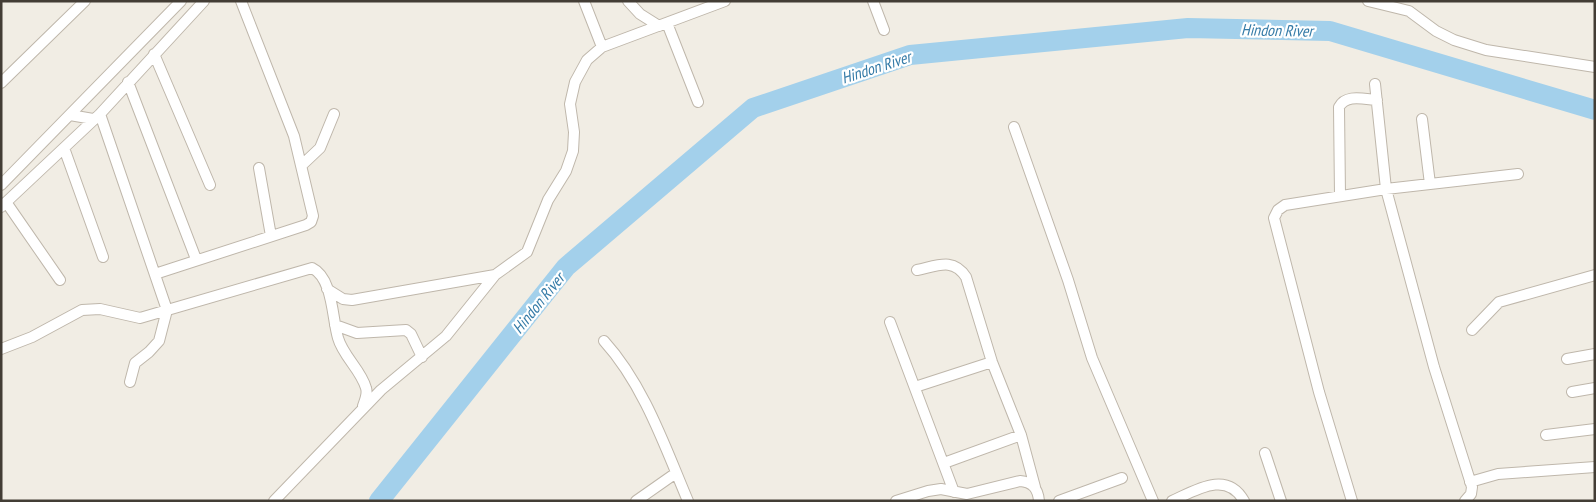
<svg xmlns="http://www.w3.org/2000/svg" width="1596" height="502" font-family="'PT Sans Narrow',sans-serif">
<style>
.lines{fill:none;stroke-linecap:round;stroke-linejoin:round}
.river{stroke:#a3d0eb;stroke-width:20}
.minor-casing{stroke:#bfb7ab;stroke-width:12}
.minor{stroke:#fff;stroke-width:10}
.labels{text-anchor:middle;dominant-baseline:central;stroke-width:4.5;stroke-linejoin:round;paint-order:stroke}
.water-label{font-size:16px;font-style:italic;fill:#357ba7;stroke:#fff}
</style>
<rect width="100%" height="100%" fill="#f1ede4"/>
<g class="lines">
<path class="river" d="M 379,501 L 566,267 L 753,108 L 910,55 L 1188,28 L 1330,31 L 1595,110"/>
<g class="minor-casing">
<path id="minor" d="M 584,1 L 602,47
M 628,1 L 640,14 L 659,26
M 873,1 L 884,30
M 1368,1 L 1409,11 L 1436,31 L 1454,40 L 1486,50 L 1595,67
M 667,23 L 698,102
M 154,54 L 210,185
M 128,82 L 196,259
M 1,83 L 85,1
M 1375,84 L 1386,189 L 1434,367 L 1472,487 L 1471,494 L 1465,501
M 100,114 L 167,310 L 159,341 L 149,352 L 135,363 L 130,382
M 70,115 L 93,119
M 1422,119 L 1430,184
M 1014,127 L 1068,280 L 1092,358 L 1153,501
M 64,148 L 103,257
M 302,165 L 320,148 L 334,114
M 259,168 L 271,236
M 1,185 L 181,1
M 1340,196 L 1339,107 C 1346,94 1363,99 1377,100
M 6,202 L 60,280
M 1,207 L 100,114 L 204,1
M 917,270 C 937,266 953,257 966,277 L 992,362 L 1021,435 L 1035,487
M 155,274 L 306,225 L 311,222 L 313,216 L 294,136 L 241,1
M 327,289 L 343,299 L 352,300 L 495,275
M 890,322 L 954,492
M 335,325 L 357,333 L 406,330 L 411,334 L 422,357
M 1472,330 L 1499,302 L 1595,275
M 604,341 C 644,385 665,447 688,501
M 1,349 L 32,337 L 82,310 L 100,309 L 140,318 L 312,268 C 333,278 332,318 338,338 C 343,356 361,370 366,388 C 368,394 365,400 363,406
M 1567,359 L 1595,354
M 915,387 L 992,362
M 1572,392 L 1595,388
M 1546,435 L 1595,429
M 1265,453 L 1281,501
M 944,463 L 1021,435
M 1470,482 L 1498,474 L 1595,467
M 274,501 L 381,390 L 446,336 L 495,275 L 527,252 L 548,200 L 566,171 L 573,151 L 574,132 L 570,104 L 575,82 L 587,60 L 602,47 L 725,1
M 636,501 L 676,473
M 896,501 L 928,491 L 941,489 L 967,494 L 1020,481 C 1033,482 1038,489 1039,501
M 1059,501 L 1122,478
M 1172,501 C 1196,490 1227,470 1244,501
M 1352,501 L 1319,392 L 1274,218 L 1278,210 L 1285,205 L 1386,189 L 1518,174"/>
</g>
<use href="#minor" class="minor"/>
</g>
<g class="labels">
<g class="water-label">
<text transform="translate(1277 30) rotate(1)">Hindon River</text>
<text transform="translate(876 67) rotate(-18)">Hindon River</text>
<text transform="translate(538 303) rotate(-51)">Hindon River</text>
</g>
</g>
<rect width="1596" height="502" fill="none" stroke="#433d35" stroke-width="5"/>
</svg>
